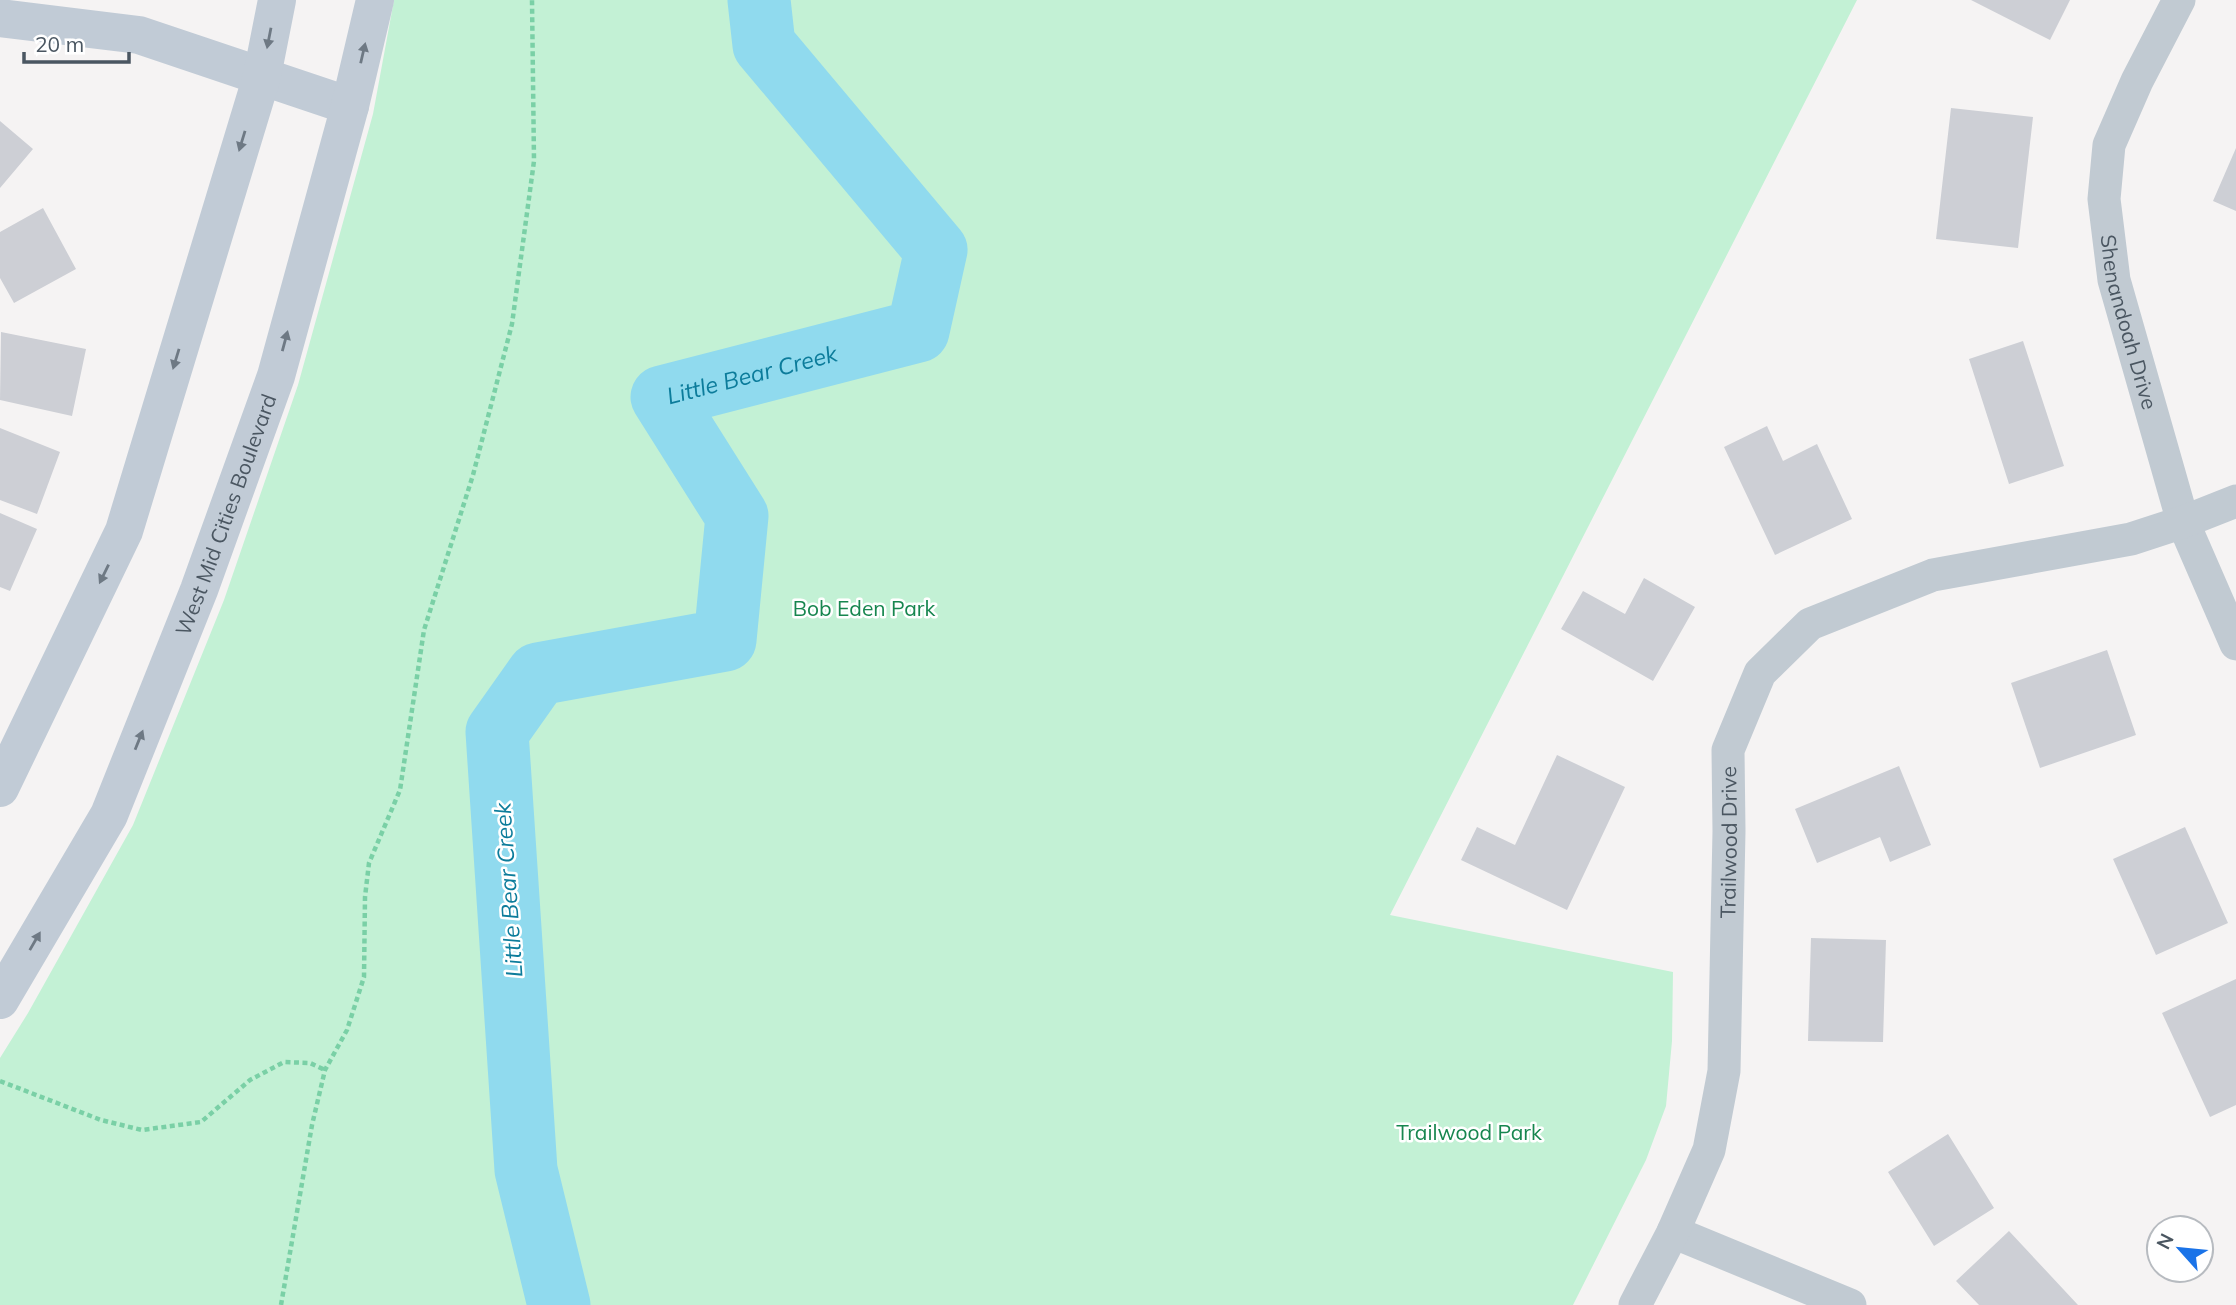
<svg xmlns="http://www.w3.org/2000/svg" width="2236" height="1305" font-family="Mulish,sans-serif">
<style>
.green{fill:#c3f1d5}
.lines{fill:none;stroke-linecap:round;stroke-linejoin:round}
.river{stroke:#90daee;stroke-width:63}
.building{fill:#cdcfd5}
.path{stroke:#7ad0a6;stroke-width:4.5;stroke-dasharray:5 3.5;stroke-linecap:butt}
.street{stroke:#c1cad2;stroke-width:33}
.secondary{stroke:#c1cbd6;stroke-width:38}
.oneway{fill:#6e7984}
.labels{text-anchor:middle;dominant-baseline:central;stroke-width:5;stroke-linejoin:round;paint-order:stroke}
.street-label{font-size:21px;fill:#4a5661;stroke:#fff}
.park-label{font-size:21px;fill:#17864f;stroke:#fff}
.water-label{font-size:23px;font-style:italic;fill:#0c7c9b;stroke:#fff}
</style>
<rect width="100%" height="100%" fill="#f5f3f3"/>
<path class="green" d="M 394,0 L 1857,0 L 1390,915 L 1673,972 L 1672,1041 L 1666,1106 L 1646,1160 L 1573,1305 L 0,1305 L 0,1058 L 28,1013 L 133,825 L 224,600 L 298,385 L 373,114 Z"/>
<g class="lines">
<path class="river" id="s1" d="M 559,1305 L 526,1170 L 497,732 L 538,674 L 725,640 L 737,516 L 662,397 L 918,331 L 936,250 L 764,45 L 759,0"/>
</g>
<path class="building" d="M 1971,0 L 2070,0 L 2050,40 Z
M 1951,108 L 2033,117 L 2018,248 L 1936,239 Z
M 0,121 L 33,149 L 0,188 Z
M 2236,148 L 2236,211 L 2213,201 Z
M 43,208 L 76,269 L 14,303 L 0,278 L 0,232 Z
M 1,332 L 86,349 L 72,416 L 0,400 Z
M 2023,341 L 2064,466 L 2009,484 L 1969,359 Z
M 1767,426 L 1783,461 L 1817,444 L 1852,519 L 1775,555 L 1724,447 Z
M 0,428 L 60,452 L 37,514 L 0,500 Z
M 0,513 L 37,529 L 10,591 L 0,587 Z
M 1644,578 L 1695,607 L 1653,681 L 1561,629 L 1583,591 L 1625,614 Z
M 2107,650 L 2136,735 L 2040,768 L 2011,683 Z
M 1557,755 L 1625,787 L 1567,910 L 1461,860 L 1477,827 L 1515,845 Z
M 1899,766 L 1931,845 L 1890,862 L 1880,837 L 1817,863 L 1795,809 Z
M 2185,827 L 2228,923 L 2156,955 L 2113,859 Z
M 1811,938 L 1886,940 L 1883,1042 L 1808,1041 Z
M 2236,979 L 2236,1105 L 2210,1117 L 2162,1013 Z
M 1948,1134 L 1994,1208 L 1934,1246 L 1888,1172 Z
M 2009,1231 L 2078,1305 L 1979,1305 L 1956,1281 Z"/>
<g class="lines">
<path class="path" d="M 0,1081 L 101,1120 L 142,1130 L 201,1122 L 250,1080 L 284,1062 L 310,1063 L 325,1070
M 281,1305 L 312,1125 L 325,1070 L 347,1030 L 364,977 L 365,897 L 369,863 L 400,790 L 424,630 L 473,475 L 512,324 L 534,161 L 532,0"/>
<g class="street">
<path id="s2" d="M 2179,0 L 2137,81 L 2109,145 L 2104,199 L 2114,280 L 2183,522 L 2236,644"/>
<path d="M 1673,1232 L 1850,1305"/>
<path id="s3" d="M 1635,1305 L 1673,1232 L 1709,1150 L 1724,1071 L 1729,831 L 1728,750 L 1760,673 L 1810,624 L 1933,575 L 2131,539 L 2183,522 L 2236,501"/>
</g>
<g class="secondary">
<path d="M 0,18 L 139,35 L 350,106"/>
<path d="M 0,788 L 124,531 L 262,76 L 277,0"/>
<path id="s4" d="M 0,1000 L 109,815 L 199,590 L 276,376 L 350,106 L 375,0"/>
</g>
</g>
<defs><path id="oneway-solid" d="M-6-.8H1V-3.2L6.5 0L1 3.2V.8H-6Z" transform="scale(1.75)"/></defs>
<g class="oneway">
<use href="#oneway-solid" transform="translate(269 38) rotate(101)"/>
<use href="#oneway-solid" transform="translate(363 53) rotate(-77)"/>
<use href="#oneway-solid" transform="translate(242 141) rotate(107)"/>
<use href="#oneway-solid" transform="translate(285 341) rotate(-75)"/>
<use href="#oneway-solid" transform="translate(176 359) rotate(107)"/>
<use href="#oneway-solid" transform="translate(104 574) rotate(116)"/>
<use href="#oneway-solid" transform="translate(139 740) rotate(-68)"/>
<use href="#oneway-solid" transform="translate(35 941) rotate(-60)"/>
</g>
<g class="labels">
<g class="street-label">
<text stroke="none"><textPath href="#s2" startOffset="341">Shenandoah Drive</textPath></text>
<text stroke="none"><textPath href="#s4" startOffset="537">West Mid Cities Boulevard</textPath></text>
<text stroke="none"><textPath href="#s3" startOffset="481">Trailwood Drive</textPath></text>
</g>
<g class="park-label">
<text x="864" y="608">Bob Eden Park</text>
<text x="1469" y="1132">Trailwood Park</text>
</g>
<g class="water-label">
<text stroke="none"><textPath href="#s1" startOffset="1197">Little Bear Creek</textPath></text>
<text transform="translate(508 890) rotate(-94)">Little Bear Creek</text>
</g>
</g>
<g transform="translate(2180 1249) rotate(297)"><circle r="33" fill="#ffffff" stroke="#b7bbc0" stroke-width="2"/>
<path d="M0-5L12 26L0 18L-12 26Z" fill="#1a73e8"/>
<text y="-10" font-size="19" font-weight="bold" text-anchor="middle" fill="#4a5661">N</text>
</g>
<path d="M24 52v10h105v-10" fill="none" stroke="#4a5661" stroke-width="3.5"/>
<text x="35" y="52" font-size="21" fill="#4a5661" stroke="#ffffff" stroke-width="5" paint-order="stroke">20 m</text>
</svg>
